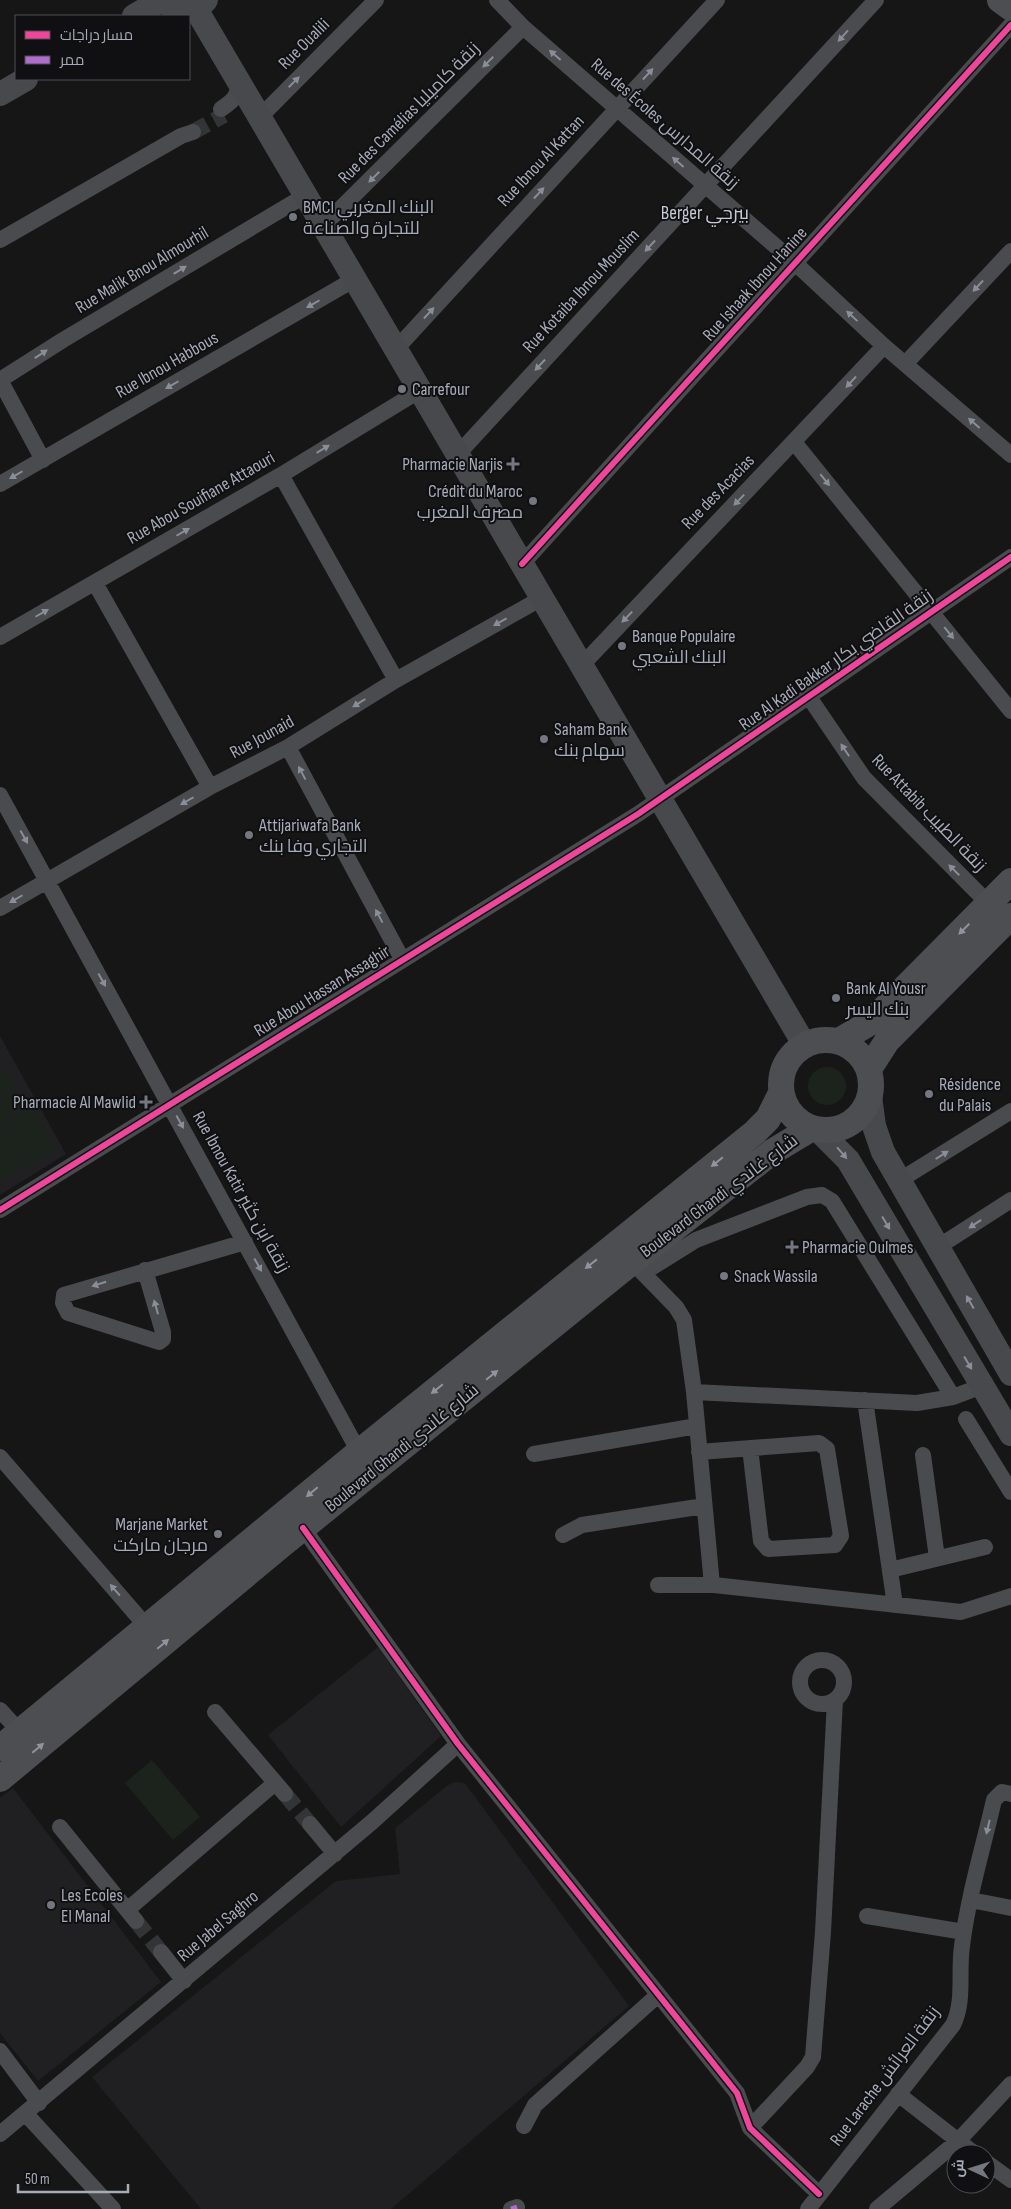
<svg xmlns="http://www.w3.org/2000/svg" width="1011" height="2209" font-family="'Sofia Sans Condensed',Cairo,sans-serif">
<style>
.built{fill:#202022}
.green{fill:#1c231d}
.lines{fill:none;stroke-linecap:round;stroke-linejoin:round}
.street-tunnel{stroke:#333436;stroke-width:16;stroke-dasharray:16 8;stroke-linecap:butt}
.street{stroke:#4a4b4f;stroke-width:16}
.secondary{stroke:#48494d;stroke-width:24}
.primary{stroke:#4c4e51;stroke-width:26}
.quiet{stroke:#b06ccc;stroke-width:5;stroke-dasharray:10 5;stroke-linecap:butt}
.cycleway-casing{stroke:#101012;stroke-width:9}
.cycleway{stroke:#ed469a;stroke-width:6}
.oneway{fill:#8a8e98}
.oneway2{fill:#90949e}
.poi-dot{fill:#74777f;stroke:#101012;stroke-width:2}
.labels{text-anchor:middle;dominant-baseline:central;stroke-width:4;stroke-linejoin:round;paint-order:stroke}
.street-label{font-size:18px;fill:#a6abb8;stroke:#101012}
.poi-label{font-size:18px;fill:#a6abb8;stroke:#101012;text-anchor:start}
.neighbourhood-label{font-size:19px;fill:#c7cad4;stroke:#101012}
</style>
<rect width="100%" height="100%" fill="#161616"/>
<path class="built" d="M 0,1036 L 66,1154 L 0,1195 Z
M 378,1647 L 441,1736 L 341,1827 L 268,1735 Z
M 455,1782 L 464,1783 L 467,1786 L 629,2006 L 391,2209 L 201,2209 L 92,2077 L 336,1881 L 400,1874 L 395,1828 L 448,1785 Z
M 13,1788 L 161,1982 L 38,2081 L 0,2033 L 0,1798 Z"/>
<path class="green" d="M808 1086a19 19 0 1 1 38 0a19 19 0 1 1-38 0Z
M 8,1071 L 16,1088 L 0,1096 L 0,1075 Z
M 18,1090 L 27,1107 L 0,1121 L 0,1100 Z
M 32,1107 L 56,1150 L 0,1181 L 0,1125 Z
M 152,1760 L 200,1817 L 173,1840 L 125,1783 Z"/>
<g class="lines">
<path class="street-tunnel" d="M 193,132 L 224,115
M 285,1794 L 310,1824
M 136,1921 L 161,1952"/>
<path class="street" d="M 497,0 L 523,27 L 795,263 L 884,346 L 1011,455
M 221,109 C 233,101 240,95 238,80
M 260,117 L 376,0
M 323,226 L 523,27
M 0,240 L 181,136 L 193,132
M 396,349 L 717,0
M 906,363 L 1011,251
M 0,380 L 63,340 L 306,195
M 0,380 L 43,460
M 794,442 L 1011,711
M 458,454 L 876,0
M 281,475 L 396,680
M 0,484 L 355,279
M 522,564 L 1011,25
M 95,583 L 210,787
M 0,637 L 281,475 L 419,391
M 582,665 L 884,346
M 809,697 L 864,778 L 989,904
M 288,747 L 402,959
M 0,795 L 359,1452
M 0,908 L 210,787 L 288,747 L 396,680 L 542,598
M 900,1180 L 1011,1111
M 0,1210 L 638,814 L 1011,557
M 938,1247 L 1011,1200
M 637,1267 L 676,1307 L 684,1320 L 694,1392 L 712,1585
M 145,1270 L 163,1332 L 163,1339 L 159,1342 L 68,1313 L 63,1303 L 64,1295 L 245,1242
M 643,1273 L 696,1240 L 807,1197 L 822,1195 L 832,1201 L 953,1397
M 694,1392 L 917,1403 L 953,1397 L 982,1386
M 865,1400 L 895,1605
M 966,1419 L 1011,1492
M 699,1452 L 819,1443 L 827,1449 L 841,1536 L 835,1545 L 768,1549 L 761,1541 L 750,1448
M 534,1454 L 697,1426
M 923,1455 L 937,1558
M 0,1457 L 147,1627
M 303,1528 L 458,1744 L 737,2093 L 750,2128 L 819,2194
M 563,1535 L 582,1525 L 704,1506
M 890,1570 L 985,1547
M 658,1585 L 714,1585 L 961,1612 L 1011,1596
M800 1682a22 22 0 1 1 44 0a22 22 0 1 1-44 0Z
M 0,1710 L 20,1732
M 215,1712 L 285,1794
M 310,1824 L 335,1854
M 60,1827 L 136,1921
M 971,1900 L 1011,1908
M 127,1910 L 275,1783
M 867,1916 L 964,1932
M 161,1952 L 184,1981
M 0,2051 L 39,2103
M 898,2094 L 975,2154
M 25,2113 L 113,2209
M 524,2126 L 535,2105 L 658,1995
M 750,2128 L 807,2067 L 813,2057 L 823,1932 L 835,1700
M 0,2134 L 372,1822 L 458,1744
M 986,2162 L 1011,2180
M 511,2209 L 517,2207
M 808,2209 L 953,2025 C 965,2001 958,1972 962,1946 C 968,1897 983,1848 994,1800 L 1002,1792 L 1011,1794
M 877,2209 L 958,2141 L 1011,2084"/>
<path class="secondary" d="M 164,0 C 176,15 194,14 206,0
M 196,9 L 804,1044
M 134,16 L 161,0
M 0,94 L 26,79
M 870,1096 L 874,1126 L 883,1152 L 1011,1374
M 817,1129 L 848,1160 L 1011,1434"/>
<path class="primary" d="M 1000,0 L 1011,8
M781 1085a45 45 0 1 1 90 0a45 45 0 1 1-90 0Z
M 839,1041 L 871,1022 L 1011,881
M 869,1069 L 887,1041 L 1011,916
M 0,1748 L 359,1452 L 755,1132 L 768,1119 L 781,1093
M 0,1779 L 284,1543 L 632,1262 L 772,1152 L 812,1128"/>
<path class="quiet" d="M 511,2209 L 517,2207"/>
<g class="cycleway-casing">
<path id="cycleway" d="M 522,564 L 1011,25
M 0,1210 L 638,814 L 1011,557
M 303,1528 L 458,1744 L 737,2093 L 750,2128 L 819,2194"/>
</g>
<use href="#cycleway" class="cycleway"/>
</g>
<defs><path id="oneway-solid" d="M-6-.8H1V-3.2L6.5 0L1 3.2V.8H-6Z" transform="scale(1.25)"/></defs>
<g class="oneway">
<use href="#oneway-solid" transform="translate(843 36) rotate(132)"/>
<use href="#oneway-solid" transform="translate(555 55) rotate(-139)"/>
<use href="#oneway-solid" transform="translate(488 62) rotate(135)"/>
<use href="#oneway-solid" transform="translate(648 74) rotate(-47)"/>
<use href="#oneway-solid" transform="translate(294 82) rotate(-45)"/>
<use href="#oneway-solid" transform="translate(678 162) rotate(-139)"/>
<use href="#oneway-solid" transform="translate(374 177) rotate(135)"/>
<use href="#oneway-solid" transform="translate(539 193) rotate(-47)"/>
<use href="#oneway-solid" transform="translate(650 246) rotate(133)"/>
<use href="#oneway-solid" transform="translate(180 270) rotate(-31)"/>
<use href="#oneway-solid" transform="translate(978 286) rotate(133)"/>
<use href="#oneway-solid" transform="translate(313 304) rotate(150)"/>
<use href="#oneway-solid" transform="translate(429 313) rotate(-47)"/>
<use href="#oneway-solid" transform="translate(852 316) rotate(-137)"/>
<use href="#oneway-solid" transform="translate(41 354) rotate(-33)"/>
<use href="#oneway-solid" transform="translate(540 365) rotate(133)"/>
<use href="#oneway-solid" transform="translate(851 382) rotate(133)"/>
<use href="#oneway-solid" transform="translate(172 385) rotate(150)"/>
<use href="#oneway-solid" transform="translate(974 423) rotate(-139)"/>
<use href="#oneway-solid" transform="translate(323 449) rotate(-31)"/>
<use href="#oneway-solid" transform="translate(16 475) rotate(150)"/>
<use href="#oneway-solid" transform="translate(825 480) rotate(51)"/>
<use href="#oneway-solid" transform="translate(739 500) rotate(134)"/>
<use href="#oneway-solid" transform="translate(183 532) rotate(-30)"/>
<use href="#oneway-solid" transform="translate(42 613) rotate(-30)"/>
<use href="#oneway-solid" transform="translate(627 617) rotate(134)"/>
<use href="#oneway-solid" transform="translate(500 622) rotate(151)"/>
<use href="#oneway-solid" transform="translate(949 633) rotate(51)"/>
<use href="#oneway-solid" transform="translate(359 703) rotate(148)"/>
<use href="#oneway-solid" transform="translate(845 750) rotate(-124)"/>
<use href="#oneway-solid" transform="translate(302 773) rotate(-118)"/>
<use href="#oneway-solid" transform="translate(187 801) rotate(150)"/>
<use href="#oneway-solid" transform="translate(24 837) rotate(61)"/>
<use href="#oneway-solid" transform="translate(954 870) rotate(-135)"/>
<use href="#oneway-solid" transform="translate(16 899) rotate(150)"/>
<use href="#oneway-solid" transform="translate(379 916) rotate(-118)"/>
<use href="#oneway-solid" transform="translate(102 980) rotate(61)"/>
<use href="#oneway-solid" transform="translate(180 1122) rotate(61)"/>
<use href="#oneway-solid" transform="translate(842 1153) rotate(49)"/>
<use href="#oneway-solid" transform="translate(942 1155) rotate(-32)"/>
<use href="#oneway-solid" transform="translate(886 1223) rotate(59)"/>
<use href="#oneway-solid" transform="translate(975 1224) rotate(146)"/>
<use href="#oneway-solid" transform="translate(258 1265) rotate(61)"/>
<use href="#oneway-solid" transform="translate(99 1284) rotate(162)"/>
<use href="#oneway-solid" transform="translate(970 1302) rotate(-120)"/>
<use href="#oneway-solid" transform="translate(156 1307) rotate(-106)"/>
<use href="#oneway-solid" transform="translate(968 1363) rotate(59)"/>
<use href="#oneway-solid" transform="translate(115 1590) rotate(-131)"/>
<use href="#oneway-solid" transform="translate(988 1827) rotate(103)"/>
</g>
<g class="oneway2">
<use href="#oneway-solid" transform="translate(964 929) rotate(135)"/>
<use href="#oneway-solid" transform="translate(717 1162) rotate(141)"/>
<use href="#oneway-solid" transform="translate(591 1264) rotate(142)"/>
<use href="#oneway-solid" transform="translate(492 1375) rotate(-39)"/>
<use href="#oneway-solid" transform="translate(437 1389) rotate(141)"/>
<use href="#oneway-solid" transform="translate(312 1492) rotate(140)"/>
<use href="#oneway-solid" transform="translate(163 1644) rotate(-40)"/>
<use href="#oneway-solid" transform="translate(38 1748) rotate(-40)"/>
</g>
<g class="poi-dot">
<circle cx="293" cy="217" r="5"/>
<circle cx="402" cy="389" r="5"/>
<path d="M510.5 456.5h5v5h5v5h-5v5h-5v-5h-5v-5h5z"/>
<circle cx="533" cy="501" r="5"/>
<circle cx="622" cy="646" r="5"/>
<circle cx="544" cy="739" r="5"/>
<circle cx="249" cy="835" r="5"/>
<circle cx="836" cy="998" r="5"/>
<circle cx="929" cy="1094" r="5"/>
<path d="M143.5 1094.5h5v5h5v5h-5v5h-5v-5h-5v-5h5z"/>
<path d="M789.5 1239.5h5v5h5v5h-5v5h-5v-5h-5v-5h5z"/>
<circle cx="724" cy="1276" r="5"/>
<circle cx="218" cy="1534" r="5"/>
<circle cx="51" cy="1905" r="5"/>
</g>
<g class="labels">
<g class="street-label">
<text transform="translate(304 44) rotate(-45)">Rue Oualili</text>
<text transform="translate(409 113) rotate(-45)">Rue des Camélias زنقة كاميليا</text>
<text transform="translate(665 124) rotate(41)">Rue des Écoles زنقة المدارس</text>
<text transform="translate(541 161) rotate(-47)">Rue Ibnou Al Kattan</text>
<text transform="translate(142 270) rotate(-31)">Rue Malik Bnou Almourhil</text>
<text transform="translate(755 284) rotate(-48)">Rue Ishaak Ibnou Hanine</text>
<text transform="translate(581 291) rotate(-47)">Rue Kotaiba Ibnou Mouslim</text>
<text transform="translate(167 365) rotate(-30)">Rue Ibnou Habbous</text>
<text transform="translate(718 492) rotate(-46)">Rue des Acacias</text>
<text transform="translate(201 498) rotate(-30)">Rue Abou Souifiane Attaouri</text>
<text transform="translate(836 660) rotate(-35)">Rue Al Kadi Bakkar زنقة القاضي بكار</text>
<text transform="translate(262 737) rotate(-29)">Rue Jounaid</text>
<text transform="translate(929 813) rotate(46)">Rue Attabib زنقة الطبيب</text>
<text transform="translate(322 991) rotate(-32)">Rue Abou Hassan Assaghir</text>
<text transform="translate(241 1192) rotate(61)">Rue Ibnou Katir زنقة ابن كثير</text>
<text transform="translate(719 1196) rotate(-37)">Boulevard Ghandi شارع غاندي</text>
<text transform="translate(402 1448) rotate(-39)">Boulevard Ghandi شارع غاندي</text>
<text transform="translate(218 1926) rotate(-40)">Rue Jabel Saghro</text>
<text transform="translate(885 2076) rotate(-53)">Rue Larache زنقة العرائش</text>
</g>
<g class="poi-label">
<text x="303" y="207">BMCI البنك المغربي<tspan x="303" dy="21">للتجارة والصناعة</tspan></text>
<text x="412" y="389">Carrefour</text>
<text x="503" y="464" text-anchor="end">Pharmacie Narjis</text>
<text x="523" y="491" text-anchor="end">Crédit du Maroc<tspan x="523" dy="21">مصرف المغرب</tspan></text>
<text x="632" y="636">Banque Populaire<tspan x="632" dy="21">البنك الشعبي</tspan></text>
<text x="554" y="729">Saham Bank<tspan x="554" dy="21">سهام بنك</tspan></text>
<text x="259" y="825">Attijariwafa Bank<tspan x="259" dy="21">التجاري وفا بنك</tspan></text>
<text x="846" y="988">Bank Al Yousr<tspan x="846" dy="21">بنك اليسر</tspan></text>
<text x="939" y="1084">Résidence<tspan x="939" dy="21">du Palais</tspan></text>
<text x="136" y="1102" text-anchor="end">Pharmacie Al Mawlid</text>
<text x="802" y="1247">Pharmacie Oulmes</text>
<text x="734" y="1276">Snack Wassila</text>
<text x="208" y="1524" text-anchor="end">Marjane Market<tspan x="208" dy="21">مرجان ماركت</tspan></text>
<text x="61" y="1895">Les Ecoles<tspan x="61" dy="21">El Manal</tspan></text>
</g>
<g class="neighbourhood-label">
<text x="705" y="213">Berger بيرجي</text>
</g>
</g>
<rect x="15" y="15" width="175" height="65" fill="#101012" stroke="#4c4e54"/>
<rect x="25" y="31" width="25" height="8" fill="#ed469a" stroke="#4c4e54"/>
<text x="60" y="40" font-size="15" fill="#a6abb8">مسار دراجات</text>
<rect x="25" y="56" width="25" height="8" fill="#b06ccc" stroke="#4c4e54"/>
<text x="60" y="65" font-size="15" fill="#a6abb8">ممر</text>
<g transform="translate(971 2169) rotate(274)"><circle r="24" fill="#101012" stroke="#4c4e54"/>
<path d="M0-4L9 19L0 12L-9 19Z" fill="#74777f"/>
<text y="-8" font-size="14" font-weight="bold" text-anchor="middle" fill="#a6abb8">ش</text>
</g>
<path d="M18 2184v8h110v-8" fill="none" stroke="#a6abb8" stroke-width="2.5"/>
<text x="25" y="2184" font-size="15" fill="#a6abb8" stroke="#101012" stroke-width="4" paint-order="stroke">50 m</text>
</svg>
